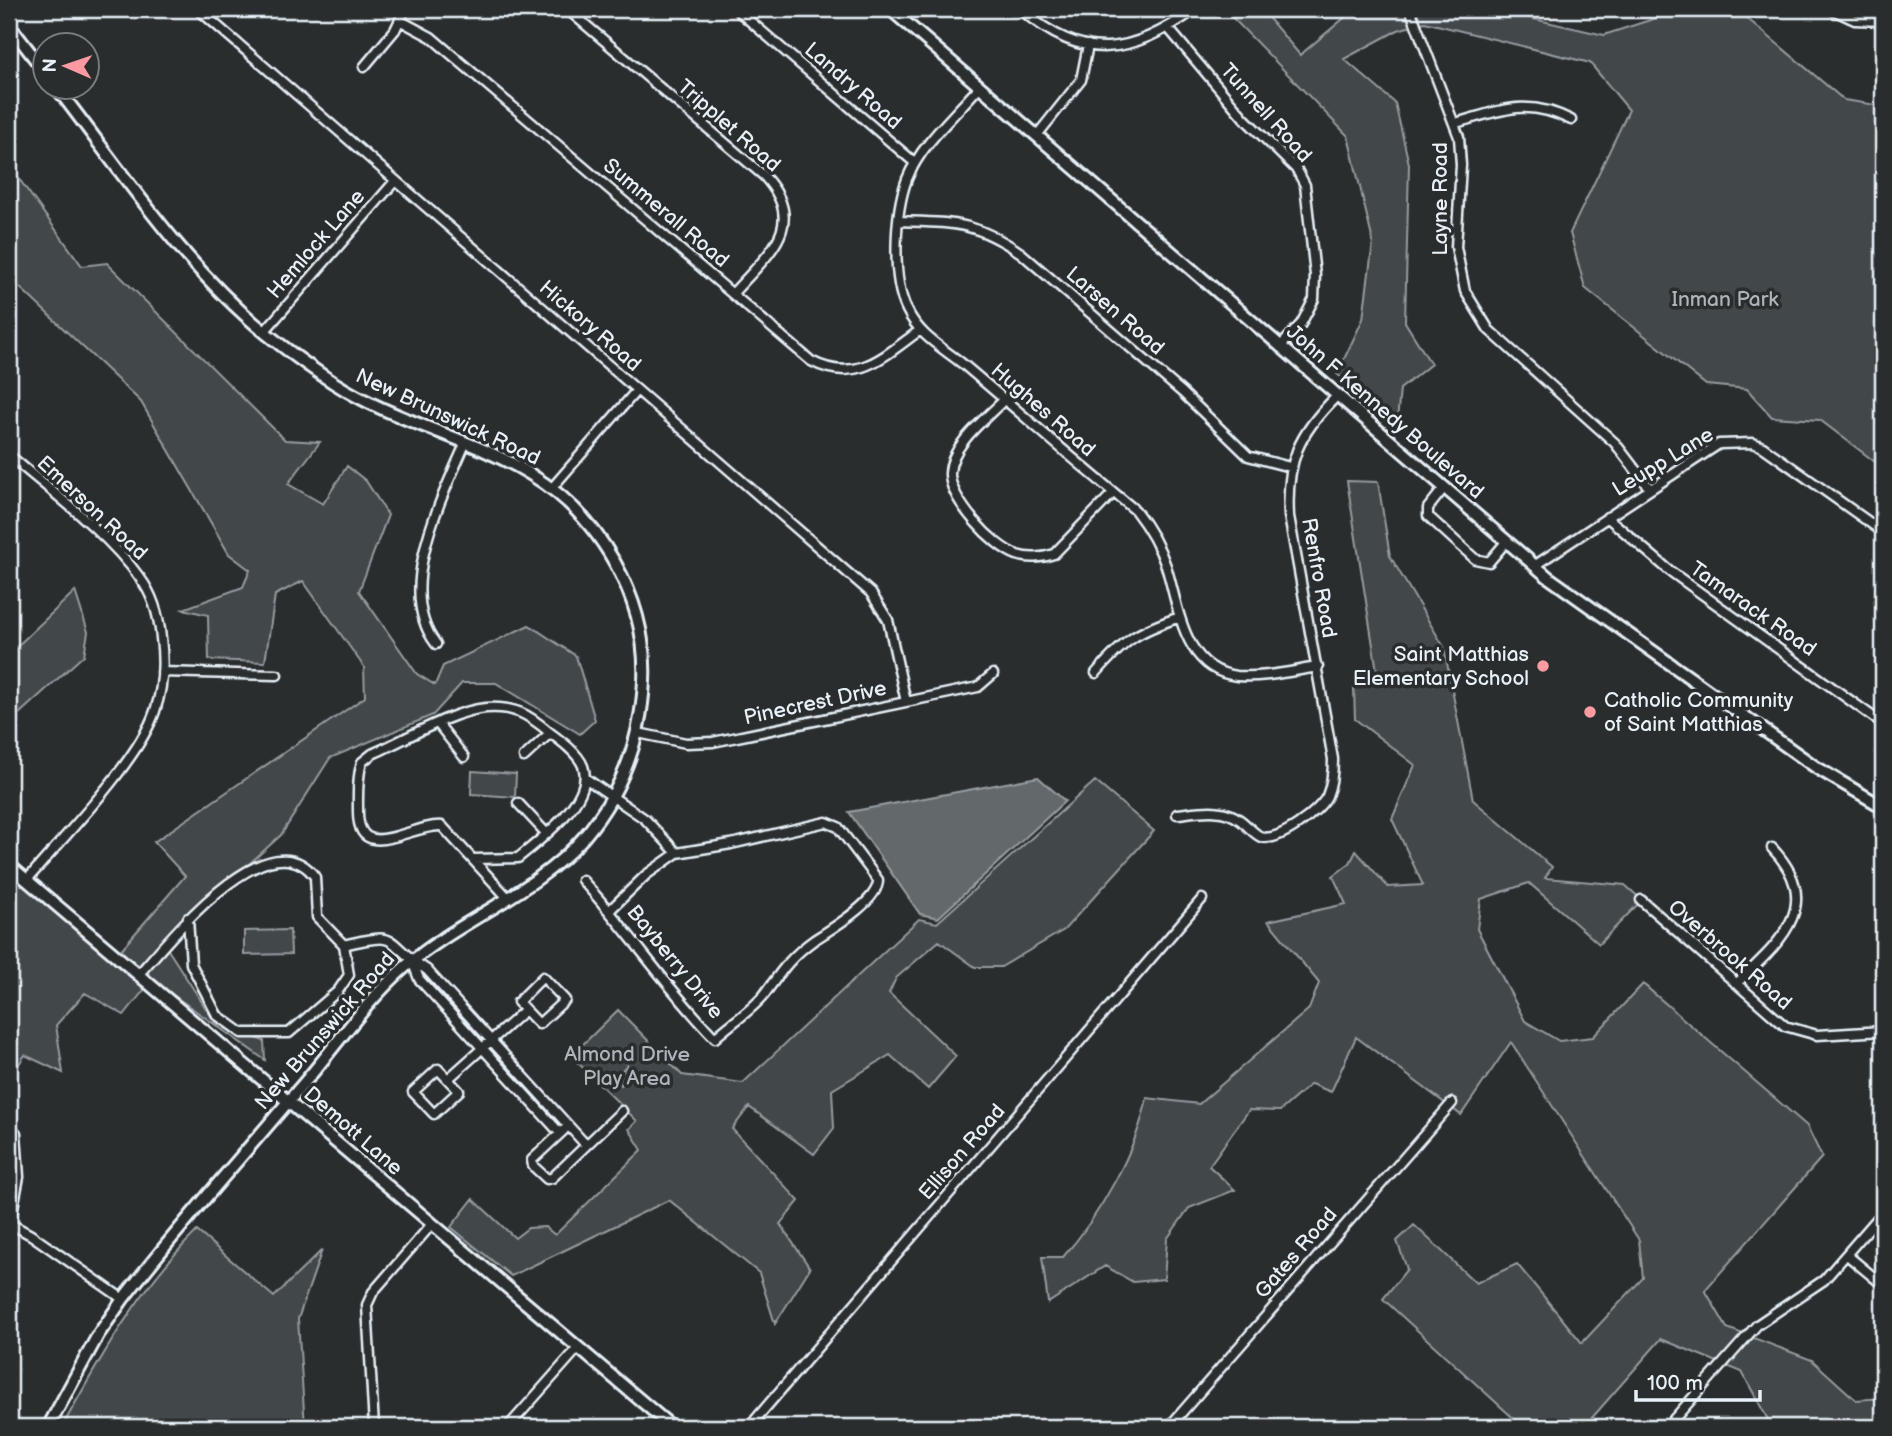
<svg xmlns="http://www.w3.org/2000/svg" width="1892" height="1436" font-family="'Balsamiq Sans',sans-serif">
<style>
.green{fill:#424648;stroke:#959ca0;stroke-width:2}
.water{fill:#63686b;stroke:#989fa3;stroke-width:2}
.lines{fill:none;stroke-linecap:round;stroke-linejoin:round}
.minor-casing{stroke:#e8f1f8;stroke-width:13}
.tertiary-casing{stroke:#e8f1f8;stroke-width:16}
.minor{stroke:#2a2d2e;stroke-width:8}
.tertiary{stroke:#2a2d2e;stroke-width:10}
.poi-dot{fill:#ff9aa2;stroke:#2a2d2e;stroke-width:2.5}
.labels{text-anchor:middle;dominant-baseline:central;stroke-width:7;stroke-linejoin:round;paint-order:stroke}
.street-label{font-size:21px;fill:#e8f1f8;stroke:#2a2d2e}
.park-label{font-size:21px;fill:#aeb5ba;stroke:#2a2d2e}
.poi-label{font-size:21px;fill:#e8f1f8;stroke:#2a2d2e;text-anchor:end}
</style>
<rect width="100%" height="100%" fill="#2a2d2e"/>
<filter id="ink" filterUnits="userSpaceOnUse"><feTurbulence type="fractalNoise" baseFrequency=".0143" numOctaves="2"/><feDisplacementMap in="SourceGraphic" scale="14" xChannelSelector="R" yChannelSelector="G"/><feConvolveMatrix kernelMatrix="1 2 1 2 8 2 1 2 1" color-interpolation-filters="sRGB"/></filter>
<g filter="url(#ink)">
<path class="green" d="M 1224,9 L 1261,9 L 1300,55 L 1349,14 L 1381,9 L 1490,9 L 1604,35 L 1684,9 L 1736,9 L 1844,100 L 1883,106 L 1883,468 L 1820,420 L 1772,417 L 1747,389 L 1706,385 L 1585,288 L 1570,233 L 1629,110 L 1590,63 L 1425,22 L 1398,30 L 1344,59 L 1395,103 L 1409,164 L 1405,322 L 1431,364 L 1400,389 L 1397,422 L 1337,374 L 1363,319 L 1373,242 L 1348,136 Z
M 9,165 L 82,266 L 107,263 L 285,440 L 320,442 L 288,484 L 323,504 L 347,466 L 366,481 L 388,515 L 359,591 L 417,674 L 435,685 L 443,666 L 529,625 L 576,656 L 595,720 L 580,734 L 496,683 L 462,683 L 433,715 L 330,758 L 281,835 L 163,942 L 216,1024 L 264,1041 L 265,1060 L 152,980 L 124,1015 L 85,993 L 56,1025 L 63,1073 L 25,1055 L 9,1079 L 9,862 L 119,952 L 185,876 L 154,842 L 365,697 L 364,667 L 303,581 L 275,595 L 265,662 L 209,660 L 208,615 L 183,609 L 243,587 L 250,570 L 229,554 L 141,402 L 12,280 L 9,282 Z
M 1347,481 L 1378,482 L 1390,556 L 1444,647 L 1473,800 L 1552,867 L 1545,878 L 1625,885 L 1642,900 L 1599,944 L 1529,883 L 1481,899 L 1477,929 L 1525,1021 L 1559,1041 L 1593,1037 L 1643,984 L 1807,1126 L 1822,1157 L 1705,1290 L 1727,1328 L 1812,1360 L 1856,1400 L 1883,1398 L 1883,1427 L 1772,1427 L 1742,1372 L 1661,1339 L 1584,1427 L 1523,1427 L 1383,1299 L 1407,1269 L 1397,1241 L 1414,1225 L 1476,1283 L 1517,1264 L 1582,1343 L 1643,1278 L 1639,1240 L 1511,1042 L 1461,1115 L 1356,1037 L 1331,1092 L 1311,1084 L 1280,1111 L 1249,1110 L 1209,1166 L 1235,1190 L 1189,1208 L 1167,1239 L 1164,1279 L 1133,1282 L 1105,1266 L 1048,1303 L 1042,1257 L 1063,1257 C 1100,1215 1136,1151 1147,1098 L 1199,1104 L 1309,1009 L 1319,983 L 1268,921 L 1346,904 L 1333,876 L 1350,863 L 1356,851 L 1388,887 L 1423,885 L 1392,819 L 1415,765 L 1355,719 L 1354,688 L 1377,671 Z
M 75,591 L 88,632 L 84,655 L 9,723 L 9,654 Z
M 472,771 L 516,774 L 515,797 L 471,794 Z
M 1095,781 L 1154,831 L 1064,930 L 1001,967 L 975,967 L 939,941 L 896,978 L 889,993 L 956,1056 L 928,1089 L 890,1055 L 832,1090 L 834,1128 L 814,1154 L 749,1107 L 732,1129 L 799,1201 L 780,1224 L 810,1268 L 775,1324 L 759,1273 L 669,1200 L 511,1276 L 451,1227 L 473,1199 L 515,1238 L 528,1228 L 545,1227 L 555,1235 L 642,1150 L 629,1129 L 637,1121 L 571,1056 L 618,1010 L 682,1075 L 743,1083 L 919,919 L 937,923 Z
M 290,930 L 291,954 L 244,955 L 244,931 Z
M 197,1231 L 274,1297 L 322,1250 L 298,1319 L 305,1427 L 62,1427 C 100,1358 140,1287 197,1231 Z"/>
<path class="water" d="M 1038,777 L 1065,801 L 938,918 L 920,914 L 849,812 Z
M 627,1065 L 635,1072 L 621,1085 L 614,1078 Z"/>
<g class="lines">
<g class="minor-casing">
<path id="minor" d="M 198,9 L 871,593 L 888,620 L 906,702
M 567,9 L 764,176 C 809,225 768,254 734,292
M 736,9 L 915,163
M 1020,9 C 1085,64 1130,55 1196,9
M 1410,9 L 1459,137 L 1461,165 L 1456,247 L 1465,291 L 1489,330 L 1615,443 L 1650,489
M 1831,9 L 1855,20 L 1883,21
M 401,21 L 431,37 L 811,361 C 857,385 884,356 919,331
M 1169,29 L 1244,118 L 1297,170 L 1305,185 L 1315,275 L 1314,299 L 1301,324 L 1280,347
M 364,67 L 395,30 L 405,9
M 980,86 C 956,114 921,144 907,179 C 895,211 891,278 907,310 C 920,337 942,347 964,365 C 1021,413 1077,463 1135,510 C 1149,528 1159,545 1166,566 C 1179,607 1183,670 1237,676 C 1264,678 1292,671 1318,667
M 1455,123 C 1500,111 1526,97 1571,120
M 1038,134 L 1081,80 L 1088,45
M 899,221 C 954,223 974,221 1021,253 L 1183,393 L 1248,456 L 1290,467
M 264,332 L 395,181
M 1004,400 C 985,419 951,445 950,473 C 949,499 993,547 1017,555 C 1028,559 1043,558 1054,554 L 1113,493
M 9,455 C 53,493 106,531 140,578 C 153,595 159,617 161,638 C 164,662 163,688 155,711 C 138,762 63,837 27,880
M 1444,488 L 1428,508 L 1428,516 L 1475,559 L 1489,562 L 1506,542
M 551,489 L 637,390
M 1607,517 L 1670,571 L 1883,724
M 1534,566 L 1719,444 L 1753,443 L 1763,447 L 1883,532
M 436,644 C 394,590 442,498 465,444
M 162,672 L 277,675
M 1096,673 C 1126,639 1136,632 1180,617
M 439,725 L 464,757
M 638,733 L 686,743 L 713,742 L 978,687 L 993,674
M 524,757 L 550,733
M 585,778 L 645,819 L 677,853
M 518,803 L 546,833
M 1177,814 C 1197,812 1223,806 1240,820 C 1247,825 1254,834 1261,837 C 1278,843 1320,811 1327,796 C 1332,784 1333,771 1333,759 L 1289,516 C 1286,462 1298,434 1337,396
M 474,859 L 518,858 C 540,840 595,799 583,766 C 578,753 560,740 549,732 C 528,714 514,706 486,708 C 451,711 405,740 372,754 L 362,762 C 357,778 358,796 358,812 C 358,866 413,823 442,826 L 508,898
M 582,880 C 629,931 667,989 715,1038 C 730,1024 751,1011 764,995 C 780,973 790,957 814,940 C 831,929 879,901 878,880 L 838,827 L 826,822 L 731,844 L 677,853 L 646,875 L 610,910
M 1641,900 L 1785,1026 L 1817,1035 L 1883,1031
M 344,945 C 404,930 382,942 427,970 L 586,1145
M 412,961 L 419,979 L 560,1133
M 139,974 C 168,941 270,814 315,877 L 317,917 L 344,945 L 349,975 L 338,991 L 289,1033 L 242,1033 L 217,1015 L 191,964 L 188,918
M 543,977 L 565,1000 L 539,1024 L 518,1002 Z
M 1736,984 C 1779,943 1826,905 1772,848
M 438,1069 L 459,1091 L 434,1114 L 413,1092 Z
M 448,1079 L 525,1010
M 564,1130 L 532,1160 L 533,1166 L 547,1179 L 552,1178 L 622,1111
M 9,1223 L 31,1235 L 123,1299
M 10,1223 L 19,1177 L 16,1133
M 1847,1255 L 1883,1285
M 374,1427 L 367,1305 L 373,1292 L 432,1224
M 508,1427 L 579,1347
M 749,1427 L 1202,899
M 1169,1427 L 1452,1103
M 1667,1427 L 1757,1325 L 1824,1280 L 1883,1212"/>
</g>
<g class="tertiary-casing">
<path id="tertiary" d="M 890,9 L 1548,577 L 1817,768 L 1883,807
M 9,25 L 46,73
M 9,865 L 672,1427
M 48,1427 L 98,1335 L 123,1299 C 178,1227 240,1159 298,1090 C 333,1050 365,1002 405,967 C 460,919 535,894 584,837 C 623,791 641,740 644,681 C 648,599 600,516 530,474 C 480,443 419,428 366,401 C 331,384 298,359 267,334 C 184,267 122,172 57,88"/>
</g>
<use href="#minor" class="minor"/>
<use href="#tertiary" class="tertiary"/>
</g>
</g>
<g class="poi-dot">
<circle cx="1543" cy="666" r="7"/>
<circle cx="1590" cy="712" r="7"/>
</g>
<g class="labels">
<g class="street-label">
<text transform="translate(853 86) rotate(41)">Landry Road</text>
<text transform="translate(1266 113) rotate(48)">Tunnell Road</text>
<text transform="translate(729 126) rotate(41)">Tripplet Road</text>
<text transform="translate(1440 199) rotate(-90)">Layne Road</text>
<text transform="translate(666 213) rotate(40)">Summerall Road</text>
<text transform="translate(316 244) rotate(-49)">Hemlock Lane</text>
<text transform="translate(1115 311) rotate(41)">Larsen Road</text>
<text transform="translate(590 326) rotate(41)">Hickory Road</text>
<text transform="translate(1043 410) rotate(41)">Hughes Road</text>
<text transform="translate(1385 412) rotate(41)">John F Kennedy Boulevard</text>
<text transform="translate(448 417) rotate(25)">New Brunswick Road</text>
<text transform="translate(1663 462) rotate(-31)">Leupp Lane</text>
<text transform="translate(92 508) rotate(43)">Emerson Road</text>
<text transform="translate(1319 578) rotate(80)">Renfro Road</text>
<text transform="translate(1753 609) rotate(35)">Tamarack Road</text>
<text transform="translate(815 703) rotate(-12)">Pinecrest Drive</text>
<text transform="translate(1730 955) rotate(41)">Overbrook Road</text>
<text transform="translate(675 962) rotate(51)">Bayberry Drive</text>
<text transform="translate(325 1031) rotate(-49)">New Brunswick Road</text>
<text transform="translate(353 1131) rotate(41)">Demott Lane</text>
<text transform="translate(962 1152) rotate(-49)">Ellison Road</text>
<text transform="translate(1296 1253) rotate(-49)">Gates Road</text>
</g>
<g class="park-label">
<text x="1725" y="299">Inman Park</text>
<text x="627" y="1054">Almond Drive<tspan x="627" dy="24">Play Area</tspan></text>
</g>
<g class="poi-label">
<text x="1529" y="654">Saint Matthias<tspan x="1529" dy="24">Elementary School</tspan></text>
<text x="1604" y="700" text-anchor="start">Catholic Community<tspan x="1604" dy="24">of Saint Matthias</tspan></text>
</g>
</g>
<rect width="1892" height="1436" fill="none" stroke="#2a2d2e" stroke-width="35"/>
<rect x="18" y="18" width="1857" height="1401" fill="none" stroke="#e8f1f8" stroke-width="2.5" filter="url(#ink)"/>
<g transform="translate(66 66) rotate(272)"><circle r="33" fill="#2a2d2e" stroke="#767b7f" stroke-width="2"/>
<path d="M0-5L12 26L0 18L-12 26Z" fill="#ff9aa2"/>
<text y="-10" font-size="19" font-weight="bold" text-anchor="middle" fill="#e8f1f8">N</text>
</g>
<path d="M1636 1390v10h124v-10" fill="none" stroke="#e8f1f8" stroke-width="3.5"/>
<text x="1647" y="1390" font-size="21" fill="#e8f1f8" stroke="#2a2d2e" stroke-width="5" paint-order="stroke">100 m</text>
</svg>
